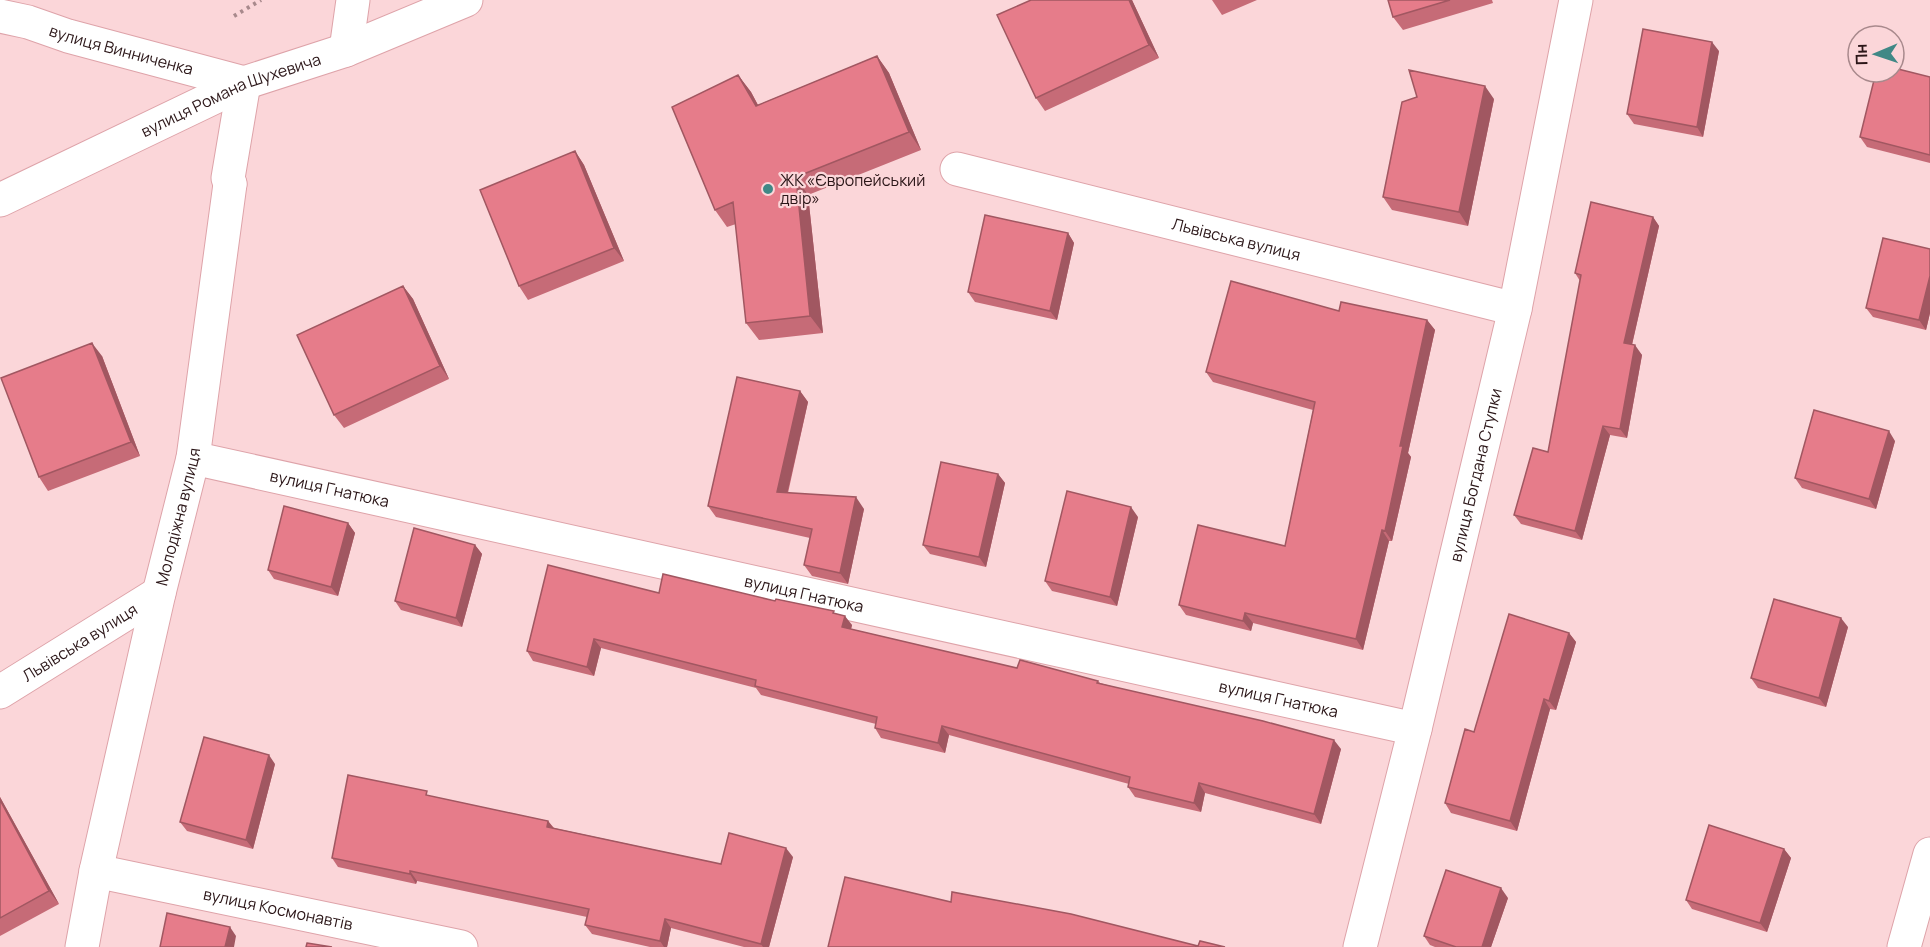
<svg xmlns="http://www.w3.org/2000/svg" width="1930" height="947" font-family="Manrope,sans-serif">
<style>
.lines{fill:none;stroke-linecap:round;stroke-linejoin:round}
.street-casing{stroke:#dea3a9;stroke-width:35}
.secondary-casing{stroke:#dea3a9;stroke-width:35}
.primary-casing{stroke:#dea3a9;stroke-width:35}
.path{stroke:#a8898c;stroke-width:4;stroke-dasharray:3 4.5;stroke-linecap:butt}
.street{stroke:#fff;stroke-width:33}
.secondary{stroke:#fff;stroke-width:33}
.primary{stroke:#fff;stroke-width:33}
.wall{fill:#c66b77}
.shaded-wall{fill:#a15761}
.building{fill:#e67c8a;stroke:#a15761;stroke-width:1.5}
.poi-dot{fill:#408886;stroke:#fbd6d9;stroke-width:2}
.labels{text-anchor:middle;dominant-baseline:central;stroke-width:4.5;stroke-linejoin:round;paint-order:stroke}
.street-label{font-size:16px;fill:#2b1618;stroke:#fbd6d9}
.poi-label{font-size:16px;fill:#2b1618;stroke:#fbd6d9;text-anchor:start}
</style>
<rect width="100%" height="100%" fill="#fbd6d9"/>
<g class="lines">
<g class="street-casing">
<g id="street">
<path d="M 346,50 L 353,0"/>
<path id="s1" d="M 957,169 L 1515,309"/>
<path d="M 230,184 L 228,178 L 244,83"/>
<path id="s2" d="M 193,458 L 1415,729"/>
<path id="s3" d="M 0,692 L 159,593"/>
<path id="s4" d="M 96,871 L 461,947"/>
<path id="s5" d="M 1360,947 L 1415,729 L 1515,309 L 1576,0"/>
<path d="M 1904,947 L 1930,854"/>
</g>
</g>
<g class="secondary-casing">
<g id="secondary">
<path id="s6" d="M 0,16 L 28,22 L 68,36 L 244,83"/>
<path id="s7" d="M 82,947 L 96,871 L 159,593 L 193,458 L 230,184"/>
</g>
</g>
<g class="primary-casing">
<g id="primary">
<path id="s8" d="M 0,200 L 244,83 L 346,50 L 466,0"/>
</g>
</g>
<path class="path" d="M 234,16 L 261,0"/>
<use href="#street" class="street"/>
<use href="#secondary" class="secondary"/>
<use href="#primary" class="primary"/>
</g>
<path class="wall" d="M 1031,0 L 1132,0 L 1159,58 L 1045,111 L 1036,98 Z
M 1212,0 L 1257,0 L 1222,15 Z
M 1388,0 L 1492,0 L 1493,3 L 1403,30 L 1393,17 Z
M 1719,51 L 1703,137 L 1634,124 L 1627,114 Z
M 877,56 L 889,73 L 921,150 L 808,195 L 823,333 L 759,340 L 746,323 L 736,224 L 727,227 L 715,210 L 738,75 L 751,92 L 758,105 Z
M 1930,77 L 1930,163 L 1867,147 L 1860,137 Z
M 1494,99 L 1468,226 L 1392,210 L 1383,197 Z
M 575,151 L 584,165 L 624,261 L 528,300 L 519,286 Z
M 1653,217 L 1659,226 L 1632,345 L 1642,355 L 1627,438 L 1610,435 L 1582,540 L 1521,524 L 1514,515 L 1548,452 L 1580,281 L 1575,273 Z
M 1068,233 L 1074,243 L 1057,320 L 975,302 L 968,292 Z
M 1930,249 L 1930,313 L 1926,330 L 1873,317 L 1866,308 Z
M 403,286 L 413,299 L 449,379 L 344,428 L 334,415 Z
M 1339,311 L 1427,320 L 1435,330 L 1408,453 L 1411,457 L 1392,541 L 1389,541 L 1363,650 L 1253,623 L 1251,631 L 1186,615 L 1179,605 L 1285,546 L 1313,410 L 1213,382 L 1206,372 Z
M 102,356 L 140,456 L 48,491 L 39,477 Z
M 800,391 L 808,402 L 788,493 L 864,509 L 848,584 L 812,576 L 804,565 L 810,538 L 716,517 L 708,506 Z
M 1895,441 L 1876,509 L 1802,488 L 1795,478 Z
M 998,474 L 1005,483 L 986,567 L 930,554 L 923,545 Z
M 1138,517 L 1117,606 L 1052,591 L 1045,581 Z
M 348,523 L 355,533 L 338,596 L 274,579 L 268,570 Z
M 475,545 L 482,554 L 462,627 L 401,610 L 395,601 Z
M 659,593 L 775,601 L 835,614 L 852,625 L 851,629 L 1017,668 L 1098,681 L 1100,683 L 1341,749 L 1321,824 L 1205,793 L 1201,812 L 1135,797 L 1128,787 L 1129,784 L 949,735 L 945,753 L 881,738 L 875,728 L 876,724 L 761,695 L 756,688 L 601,648 L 594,676 L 533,661 L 527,651 Z
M 1848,627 L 1826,707 L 1758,688 L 1751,678 Z
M 1569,633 L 1576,642 L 1556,710 L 1550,709 L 1517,831 L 1451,813 L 1445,803 L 1474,732 Z
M 275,764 L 253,849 L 187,831 L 180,822 Z
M 431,796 L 548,821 L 554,828 L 721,864 L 793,857 L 769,947 L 744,947 L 671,928 L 667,947 L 650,947 L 592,934 L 585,925 L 587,917 L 417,881 L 416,884 L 338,867 L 332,858 Z
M 0,797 L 59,904 L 0,936 Z
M 1784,849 L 1791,858 L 1767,932 L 1692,909 L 1686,900 Z
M 1508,898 L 1491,947 L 1435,947 L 1430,945 L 1424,936 Z"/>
<path class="shaded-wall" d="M 1129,0 L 1132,0 L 1159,58 L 1149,45 Z
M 1712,42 L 1719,51 L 1703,137 L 1697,127 Z
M 877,56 L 889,73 L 921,150 L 909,132 Z
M 738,75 L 751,92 L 768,124 L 756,106 Z
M 1485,86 L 1494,99 L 1468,226 L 1459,212 Z
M 575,151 L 584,165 L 624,261 L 614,248 Z
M 796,177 L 808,195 L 823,333 L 810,316 Z
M 1653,217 L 1659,226 L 1630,353 L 1624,343 Z
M 1068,233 L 1074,243 L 1057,320 L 1050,311 Z
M 1930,276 L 1930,313 L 1926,330 L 1919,320 Z
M 403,286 L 413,299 L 449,379 L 440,366 Z
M 1427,320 L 1435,330 L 1408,453 L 1411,457 L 1392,541 L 1385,531 L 1400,446 Z
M 92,343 L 102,356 L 140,456 L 131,442 Z
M 1635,345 L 1642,355 L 1627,438 L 1620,429 Z
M 800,391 L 808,402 L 785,503 L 777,492 Z
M 1603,426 L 1610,435 L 1582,540 L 1575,531 Z
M 1889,431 L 1895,441 L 1876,509 L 1869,499 Z
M 998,474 L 1005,483 L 986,567 L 979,557 Z
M 856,497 L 864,509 L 848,584 L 840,573 Z
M 1131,507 L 1138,517 L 1117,606 L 1110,597 Z
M 348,523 L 355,533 L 338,596 L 331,587 Z
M 1382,530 L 1389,541 L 1363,650 L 1356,639 Z
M 475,545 L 482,554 L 462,627 L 456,618 Z
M 1245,613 L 1253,623 L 1251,631 L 1243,621 Z
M 845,616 L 852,625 L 849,637 L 842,627 Z
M 1841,618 L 1848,627 L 1826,707 L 1819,698 Z
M 1569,633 L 1576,642 L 1556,710 L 1549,701 Z
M 594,639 L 601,648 L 594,676 L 587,667 Z
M 1544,699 L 1550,709 L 1517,831 L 1510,821 Z
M 942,726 L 949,735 L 945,753 L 938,743 Z
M 1334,740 L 1341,749 L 1321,824 L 1314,814 Z
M 269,755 L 275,764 L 253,849 L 246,840 Z
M 1199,783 L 1205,793 L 1201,812 L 1194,803 Z
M 0,797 L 59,904 L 49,891 L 0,800 Z
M 548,821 L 555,830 L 547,827 Z
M 786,848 L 793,857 L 769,947 L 763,947 L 761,944 Z
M 1784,849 L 1791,858 L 1767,932 L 1760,923 Z
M 410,871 L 417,881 L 416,884 L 410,874 Z
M 1501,888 L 1508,898 L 1491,947 L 1482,947 Z
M 665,919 L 671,928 L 667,947 L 664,947 L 660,941 Z
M 230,927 L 236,936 L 234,947 L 225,947 Z"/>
<path class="building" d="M 1031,0 L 1129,0 L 1149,45 L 1036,98 L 997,15 Z
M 1388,0 L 1450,0 L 1393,17 Z
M 1643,29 L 1712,42 L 1697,127 L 1627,114 Z
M 877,56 L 909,132 L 796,177 L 810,316 L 746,323 L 733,202 L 715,210 L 672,107 L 738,75 L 756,106 Z
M 1894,68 L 1930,77 L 1930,155 L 1860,137 L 1876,72 L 1894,72 Z
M 1409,70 L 1485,86 L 1459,212 L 1383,197 L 1402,102 L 1417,97 Z
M 575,151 L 614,248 L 519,286 L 480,190 Z
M 1591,202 L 1653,217 L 1624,343 L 1635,345 L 1620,429 L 1603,426 L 1575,531 L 1514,515 L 1533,448 L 1548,452 L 1581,275 L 1575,273 Z
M 985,215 L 1068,233 L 1050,311 L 968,292 Z
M 1883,238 L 1930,249 L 1930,276 L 1919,320 L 1866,308 Z
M 1231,281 L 1339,311 L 1341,302 L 1427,320 L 1400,446 L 1403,446 L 1385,531 L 1382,530 L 1356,639 L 1245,613 L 1243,621 L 1179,605 L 1198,525 L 1285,546 L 1315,402 L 1206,372 Z
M 403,286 L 440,366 L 334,415 L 297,335 Z
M 92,343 L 131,442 L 39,477 L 1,378 Z
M 737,377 L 800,391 L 777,492 L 856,497 L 840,573 L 804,565 L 812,529 L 708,506 Z
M 1814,410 L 1889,431 L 1869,499 L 1795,478 Z
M 941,462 L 998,474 L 979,557 L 923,545 Z
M 1067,491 L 1131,507 L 1110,597 L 1045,581 Z
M 284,506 L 348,523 L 331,587 L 268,570 Z
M 414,528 L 475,545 L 456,618 L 395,601 Z
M 548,565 L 659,593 L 663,574 L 775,601 L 776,599 L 834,611 L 833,613 L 845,616 L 842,627 L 1017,668 L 1020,660 L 1098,681 L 1097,683 L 1263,721 L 1334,740 L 1314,814 L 1199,783 L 1194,803 L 1128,787 L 1130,777 L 942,726 L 938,743 L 875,728 L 877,717 L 755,686 L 756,680 L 594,639 L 587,667 L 527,651 Z
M 1774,599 L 1841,618 L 1819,698 L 1751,678 Z
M 1509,614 L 1569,633 L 1549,701 L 1544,699 L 1510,821 L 1445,803 L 1465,729 L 1474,732 Z
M 204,737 L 269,755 L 246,840 L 180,822 Z
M 348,775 L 427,791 L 426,795 L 548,821 L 547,827 L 721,864 L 729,833 L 786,848 L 761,944 L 665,919 L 660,941 L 585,925 L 589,909 L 410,871 L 410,874 L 332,858 Z
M 0,800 L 49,891 L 0,918 Z
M 1709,825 L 1784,849 L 1760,923 L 1686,900 Z
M 1446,870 L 1501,888 L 1482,947 L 1456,947 L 1424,936 Z
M 845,877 L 951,902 L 952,892 L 1071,914 L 1198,946 L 1200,941 L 1225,947 L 828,947 Z
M 167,913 L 230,927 L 225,947 L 160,947 Z
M 307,943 L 332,947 L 306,947 Z"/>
<circle class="poi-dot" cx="768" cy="189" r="6"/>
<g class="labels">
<g class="street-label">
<text stroke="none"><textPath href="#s6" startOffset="126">вулиця Винниченка</textPath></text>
<text stroke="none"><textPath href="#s8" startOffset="254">вулиця Романа Шухевича</textPath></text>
<text stroke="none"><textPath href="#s1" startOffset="288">Львівська вулиця</textPath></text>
<text stroke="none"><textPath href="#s5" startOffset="486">вулиця Богдана Ступки</textPath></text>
<text stroke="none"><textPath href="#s2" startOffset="140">вулиця Гнатюка</textPath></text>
<text stroke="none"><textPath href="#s7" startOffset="441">Молодіжна вулиця</textPath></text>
<text stroke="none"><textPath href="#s2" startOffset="626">вулиця Гнатюка</textPath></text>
<text stroke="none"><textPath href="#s3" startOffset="94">Львівська вулиця</textPath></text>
<text stroke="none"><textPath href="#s2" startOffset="1112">вулиця Гнатюка</textPath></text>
<text stroke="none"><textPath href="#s4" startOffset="186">вулиця Космонавтів</textPath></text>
</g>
<g class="poi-label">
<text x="780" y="180">ЖК «Європейський<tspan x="780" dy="18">двір»</tspan></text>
</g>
</g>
<g transform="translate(1876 54) rotate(268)"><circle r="28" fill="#fbd6d9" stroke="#a8898c" stroke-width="1.5"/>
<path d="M0-4.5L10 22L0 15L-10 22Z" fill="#408886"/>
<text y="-9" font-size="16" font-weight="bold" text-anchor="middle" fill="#2b1618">Пн</text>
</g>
</svg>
